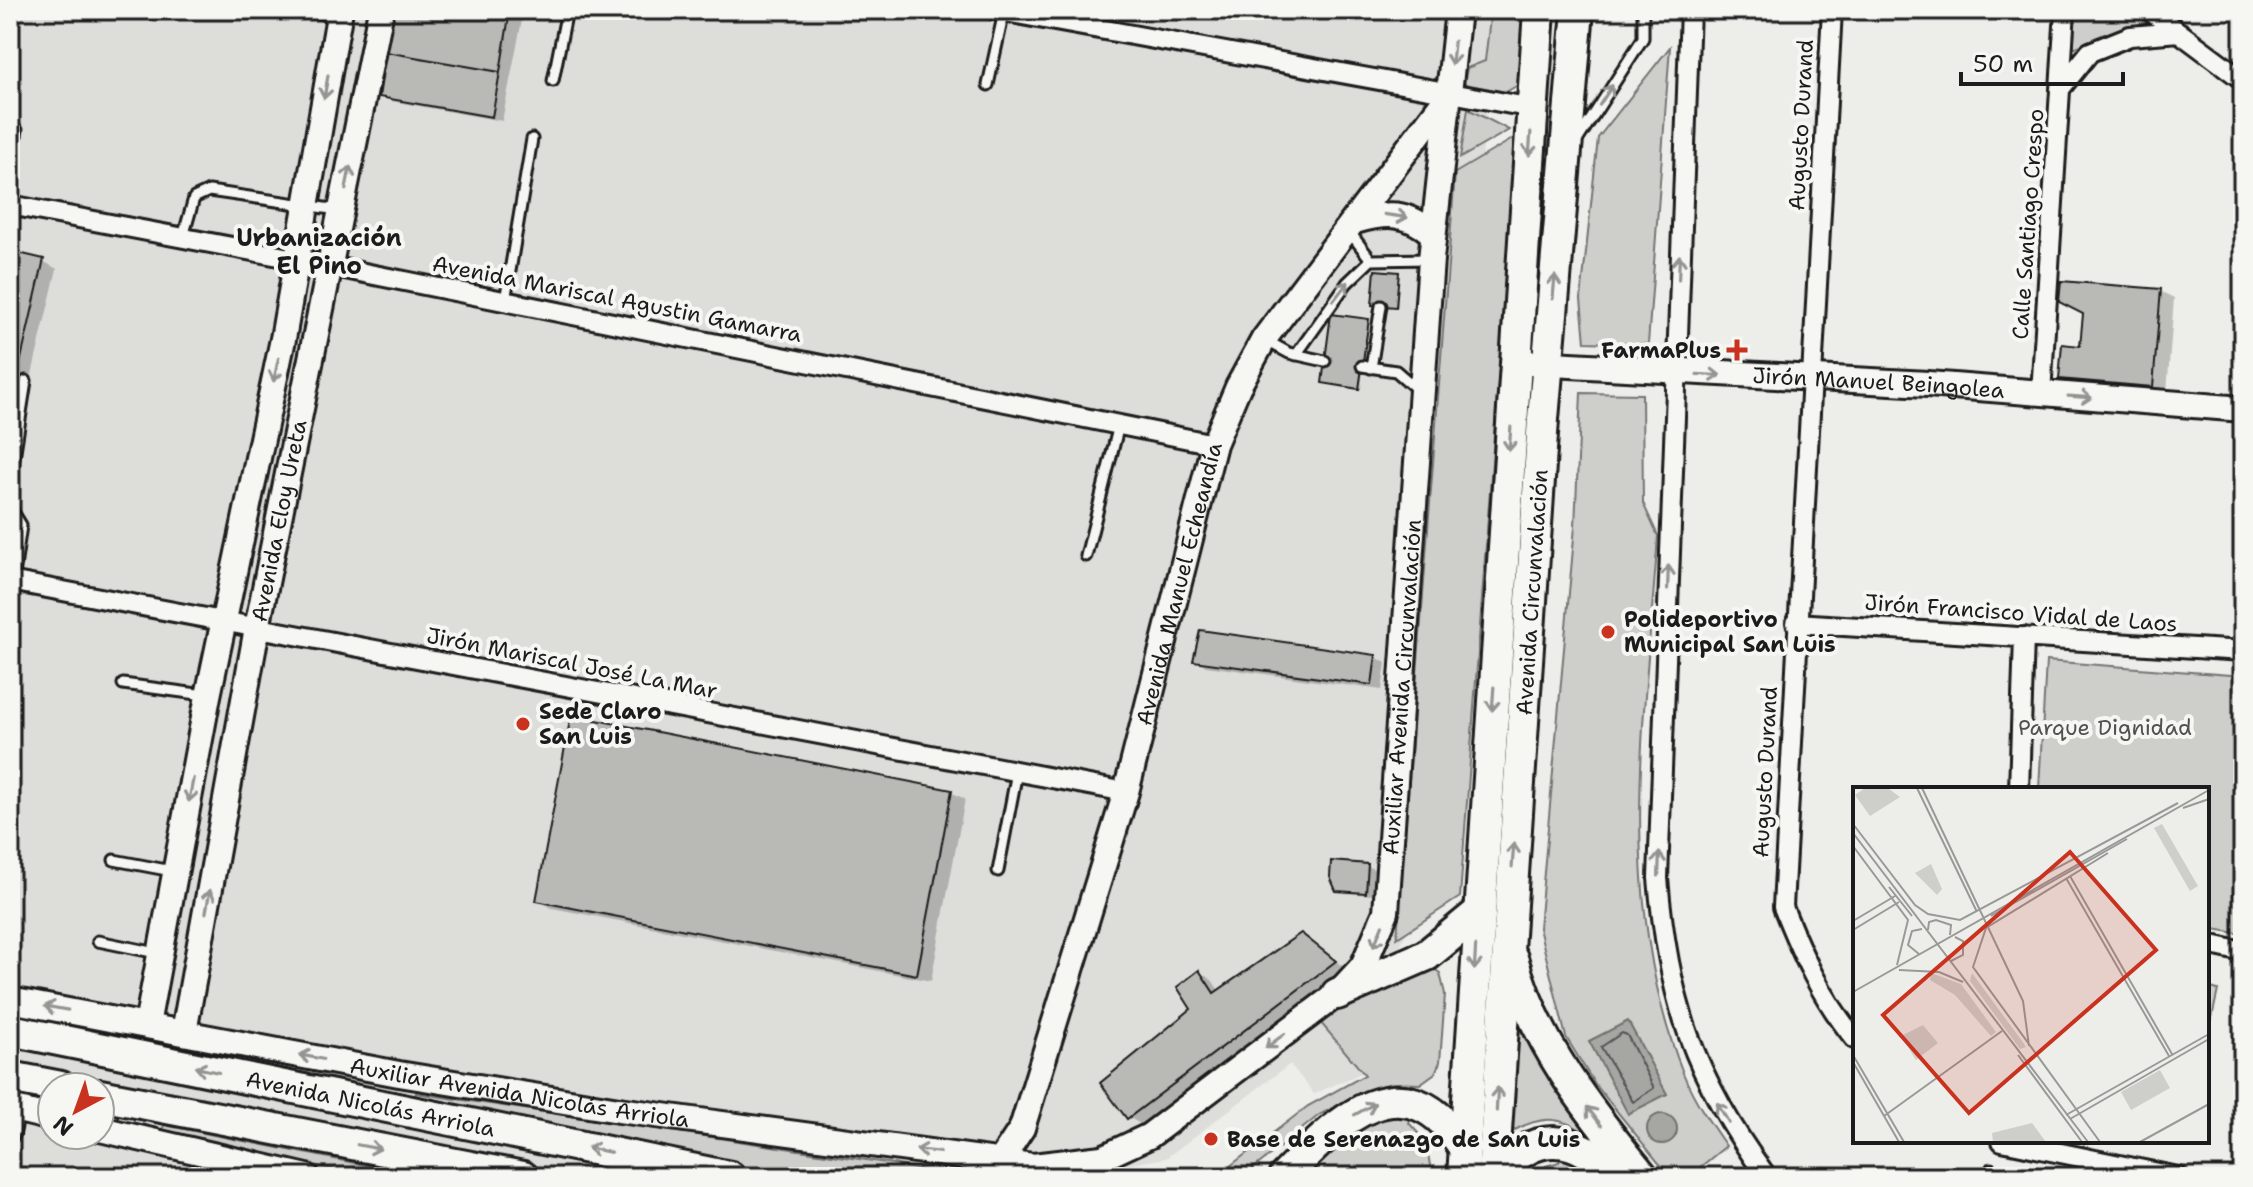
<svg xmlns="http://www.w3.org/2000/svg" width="2253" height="1187" font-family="'Shantell Sans',sans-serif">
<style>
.built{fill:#ddddda;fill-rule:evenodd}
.green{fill:#cececb;stroke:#757574;stroke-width:2}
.water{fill:#a6a6a3;stroke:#6f6f6d;stroke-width:2}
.shadow{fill:#0003}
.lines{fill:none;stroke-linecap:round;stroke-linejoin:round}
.shore{stroke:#535352;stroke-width:2}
.building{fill:#b9b9b6;stroke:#1c1c1c;stroke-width:2}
.service-casing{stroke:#1c1c1c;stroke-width:15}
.minor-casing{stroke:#1c1c1c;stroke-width:24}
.tertiary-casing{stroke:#1c1c1c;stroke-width:30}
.primary-casing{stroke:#1c1c1c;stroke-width:36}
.service{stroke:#f6f6f2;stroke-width:9}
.minor{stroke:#f6f6f2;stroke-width:18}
.tertiary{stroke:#f6f6f2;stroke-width:24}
.primary{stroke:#f6f6f2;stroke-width:30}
.oneway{stroke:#949492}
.poi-dot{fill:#c8321e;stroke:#f6f6f2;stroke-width:3}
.labels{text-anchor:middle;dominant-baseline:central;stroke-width:8;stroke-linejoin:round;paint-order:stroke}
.street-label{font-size:22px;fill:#1c1c1c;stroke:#f6f6f2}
.poi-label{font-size:22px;font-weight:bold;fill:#1c1c1c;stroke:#f6f6f2;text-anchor:start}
.park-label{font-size:22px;fill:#515151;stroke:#f6f6f2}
.neighbourhood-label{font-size:24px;font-weight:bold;fill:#1c1c1c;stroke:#f6f6f2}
.inset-road{fill:none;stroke:#999997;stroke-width:2}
.view{fill:#c8321e;fill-opacity:0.15;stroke:#c8321e;stroke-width:4}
.inset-edge{fill:none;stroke:#1c1c1c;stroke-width:4}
</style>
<rect width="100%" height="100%" fill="#edede9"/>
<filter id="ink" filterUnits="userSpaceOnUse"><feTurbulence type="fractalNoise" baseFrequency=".0125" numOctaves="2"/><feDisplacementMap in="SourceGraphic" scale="16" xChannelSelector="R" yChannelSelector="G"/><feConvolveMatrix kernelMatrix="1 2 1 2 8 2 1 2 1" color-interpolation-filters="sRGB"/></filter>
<g filter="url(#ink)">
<path class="built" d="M 10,10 L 1496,10 L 1456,438 L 1437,873 L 1371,1002 L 1329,1034 L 1361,1073 L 1314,1094 L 1290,1064 L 1166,1158 L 1053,1177 L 10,1177 ZM 52,1087 L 100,1087 L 100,1135 L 52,1135 Z"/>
<path class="green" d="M 1491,10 L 1523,10 L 1518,85 L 1506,92 L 1464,84 L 1467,68 L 1485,61 Z
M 2076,10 L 2134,10 L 2148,21 L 2073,48 Z
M 1670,47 L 1648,344 L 1585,342 L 1581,299 L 1598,138 Z
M 1468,109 L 1509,130 L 1460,158 Z
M 1516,137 L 1460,897 L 1397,938 L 1455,173 Z
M 1581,393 L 1642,394 L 1643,503 L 1658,536 C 1645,714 1615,902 1683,1073 C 1694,1100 1710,1123 1726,1146 L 1688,1177 L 1670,1177 L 1594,1083 L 1566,1037 L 1539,928 L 1575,526 Z
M 2046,661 L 2243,676 L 2243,934 L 2207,928 L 2207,789 L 2039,789 Z
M 1430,966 L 1440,973 L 1445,994 L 1440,1062 L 1435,1073 L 1420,1084 L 1393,1083 L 1363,1092 L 1319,1115 L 1243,1177 L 1216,1177 L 1308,1106 L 1365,1075 L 1320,1022 L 1350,1002 Z
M 2207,987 L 2218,990 L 2207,1041 Z
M 1515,992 L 1600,1143 C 1564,1115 1543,1112 1504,1136 Z
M 416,1093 L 893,1164 L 953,1177 L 790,1177 L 412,1102 Z
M 1380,1110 L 1411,1118 L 1409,1123 L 1426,1142 L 1432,1177 L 1293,1177 Z
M 164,1125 L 425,1177 L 369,1177 L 162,1132 Z
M 1562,1153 L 1601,1177 L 1536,1177 L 1546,1166 L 1559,1162 Z"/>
<path class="water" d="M 1628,1021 L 1667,1094 L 1628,1114 L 1589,1041 Z
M1647 1129a15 15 0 1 1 30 0a15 15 0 1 1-30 0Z"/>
<path class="shadow" d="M 396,10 L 524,10 L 502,121 L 391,101 L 381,96 Z
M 10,253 L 43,261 L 57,269 L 28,391 L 10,386 Z
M 1398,274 L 1398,307 L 1376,305 Z
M 2160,291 L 2174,298 L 2167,393 L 2075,386 L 2061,378 L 2082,348 L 2085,314 Z
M 1368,321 L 1361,389 L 1324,382 Z
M 1376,657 L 1386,663 L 1382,690 L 1206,666 L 1196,660 Z
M 951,792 L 965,799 L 931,981 L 552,908 L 538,900 Z
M 1367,866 L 1374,869 L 1372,895 L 1345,893 L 1338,890 Z
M 1301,936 L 1348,970 L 1142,1125 L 1128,1117 L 1194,1009 L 1199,972 L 1212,980 L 1220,992 Z"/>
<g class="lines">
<path class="shore" d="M 1622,1033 L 1627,1035 L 1654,1088 L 1633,1102 L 1601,1047 Z"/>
</g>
<path class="building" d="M 394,10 L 510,10 L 500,72 L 386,52 Z
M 386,52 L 500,72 L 492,117 L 379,97 Z
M 10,251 L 44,259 L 15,385 L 10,383 Z
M 1375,270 L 1399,272 L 1396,307 L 1372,305 Z
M 2061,281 L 2161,289 L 2153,387 L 2059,379 L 2062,344 L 2080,346 L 2083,314 L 2059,302 Z
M 1331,314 L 1369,319 L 1359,389 L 1322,383 Z
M 1200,630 L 1376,655 L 1372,685 L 1193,661 Z
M 571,715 L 952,790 L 917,975 L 536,901 Z
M 1331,861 L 1368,864 L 1366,893 L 1336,891 L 1330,877 Z
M 1301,933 L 1336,961 L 1127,1119 L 1100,1083 L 1191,1009 L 1177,987 L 1199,970 L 1214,993 Z"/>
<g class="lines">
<g class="service-casing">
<path id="service" d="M 315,10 L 337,21
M 152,13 L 152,10
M 553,81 L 567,10
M 988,85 L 1004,12
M 1577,141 L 1643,38 L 1643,10
M 10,171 L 17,130
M 1349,231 L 1371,260
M 183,237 L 194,198 L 209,191 L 338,210
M 505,301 L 532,139
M 1267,341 L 1289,353 L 1325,361
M 1296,355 L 1347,283 L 1371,260 L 1430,259
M 1362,366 L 1396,371 L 1419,391
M 1371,368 L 1381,306
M 10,483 L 26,381
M 10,507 L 21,525 L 13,582
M 1086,556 L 1119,425
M 123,684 L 205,695
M 114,860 L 172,871
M 998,871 L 1017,772
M 98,941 L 157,953
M 1988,1177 L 1991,1169"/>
</g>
<g class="minor-casing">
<path id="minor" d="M 995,10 L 1533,108
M 1690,10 L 1658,878 C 1668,1001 1694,1077 1767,1177
M 1832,10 L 1783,907 C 1802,955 1822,999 1855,1039
M 2149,10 L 2243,80
M 2060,89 L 2090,52 L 2130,36 L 2179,32
M 10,205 L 295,259 L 1214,444
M 2041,394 L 2065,10
M 10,581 L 1126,792
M 1796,623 L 2243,651
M 2019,789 L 2024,637
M 2207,944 L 2243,952
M 10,1133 L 15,1109
M 2002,1141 L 2178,1177"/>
</g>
<g class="tertiary-casing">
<g id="tertiary">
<path d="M 1355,221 C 1387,212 1407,211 1433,234"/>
<path id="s1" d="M 1533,363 L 1928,384 L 2243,409"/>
<path id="s2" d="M 10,1000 L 399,1074 L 619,1110 L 1033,1166 L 1102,1158 L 1149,1136 L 1337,994 L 1363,966 L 1386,912 L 1431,259 L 1458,10"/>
<path d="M 147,1025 L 208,696 L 283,339 L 340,10"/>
<path id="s3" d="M 184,1032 L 257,628 L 381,10"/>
<path d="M 10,1108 L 52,1118"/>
<path d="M 100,1129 L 307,1177"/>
<path id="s4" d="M 998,1177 L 1001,1160 L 1022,1128 L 1126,792 L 1214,444 L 1238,387 L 1264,339 L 1447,97"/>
</g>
</g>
<g class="primary-casing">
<g id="primary">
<path d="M 1512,958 C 1535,1043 1588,1110 1643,1177"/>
<path d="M 1337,994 L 1427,955 L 1478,913"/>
<path id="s5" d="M 10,1030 L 730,1177"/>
<path d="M 10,1077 L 61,1087"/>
<path d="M 100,1095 L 523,1177"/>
<path d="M 1284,1177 C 1339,1119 1405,1054 1465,1149"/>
<path d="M 1463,1177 L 1539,10"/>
<path id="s6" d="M 1493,1177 L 1543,419 L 1578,10"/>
<path d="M 1497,1177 C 1532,1129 1578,1132 1614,1177"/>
</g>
</g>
<use href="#service" class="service"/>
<use href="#minor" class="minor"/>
<use href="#tertiary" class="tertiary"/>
<use href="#primary" class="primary"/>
</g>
<defs><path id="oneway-shaft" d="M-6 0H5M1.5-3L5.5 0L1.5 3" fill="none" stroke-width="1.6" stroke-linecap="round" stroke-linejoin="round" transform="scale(2)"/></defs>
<g class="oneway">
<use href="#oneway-shaft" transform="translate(1453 53) rotate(96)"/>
<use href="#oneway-shaft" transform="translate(326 87) rotate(100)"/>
<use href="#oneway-shaft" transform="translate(1606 95) rotate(-57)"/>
<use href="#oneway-shaft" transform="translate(1530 144) rotate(94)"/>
<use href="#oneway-shaft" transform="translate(348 178) rotate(-79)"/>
<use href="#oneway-shaft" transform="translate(1396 216) rotate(8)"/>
<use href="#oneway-shaft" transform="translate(1679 267) rotate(-88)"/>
<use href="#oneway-shaft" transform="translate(1554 287) rotate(-85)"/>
<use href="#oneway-shaft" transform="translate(1341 291) rotate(-52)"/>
<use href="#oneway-shaft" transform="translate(276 370) rotate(102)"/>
<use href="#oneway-shaft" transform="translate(1709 375) rotate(3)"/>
<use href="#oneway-shaft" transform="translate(2080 397) rotate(4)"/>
<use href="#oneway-shaft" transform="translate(1510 439) rotate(94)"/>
<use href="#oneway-shaft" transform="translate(1668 577) rotate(-88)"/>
<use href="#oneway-shaft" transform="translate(1493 699) rotate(94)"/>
<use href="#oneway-shaft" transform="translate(191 790) rotate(101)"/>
<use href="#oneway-shaft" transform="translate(1513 855) rotate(-86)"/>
<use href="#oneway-shaft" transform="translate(1659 864) rotate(-88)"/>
<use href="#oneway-shaft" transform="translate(208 901) rotate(-80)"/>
<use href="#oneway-shaft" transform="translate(1378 936) rotate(112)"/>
<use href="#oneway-shaft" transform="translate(1475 958) rotate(93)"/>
<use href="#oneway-shaft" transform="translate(56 1008) rotate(-170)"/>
<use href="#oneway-shaft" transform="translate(1275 1041) rotate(143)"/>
<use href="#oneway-shaft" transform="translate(311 1057) rotate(-169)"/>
<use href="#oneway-shaft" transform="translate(207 1070) rotate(-168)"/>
<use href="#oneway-shaft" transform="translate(1497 1099) rotate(-87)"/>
<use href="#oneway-shaft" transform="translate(1365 1109) rotate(-29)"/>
<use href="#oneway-shaft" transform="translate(1723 1113) rotate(-121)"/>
<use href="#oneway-shaft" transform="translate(1594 1116) rotate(-128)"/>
<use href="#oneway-shaft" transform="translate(369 1147) rotate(11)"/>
<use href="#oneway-shaft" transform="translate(599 1150) rotate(-168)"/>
<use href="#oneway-shaft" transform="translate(928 1151) rotate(-173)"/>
</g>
</g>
<g class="poi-dot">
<path d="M1733 338h8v8h8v8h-8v8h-8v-8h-8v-8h8z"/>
<circle cx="1608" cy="632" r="8"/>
<circle cx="523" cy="724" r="8"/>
<circle cx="1211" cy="1139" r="8"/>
</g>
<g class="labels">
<g class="street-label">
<text transform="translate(1801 125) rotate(-87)">Augusto Durand</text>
<text transform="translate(2028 224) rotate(-86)">Calle Santiago Crespo</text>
<text transform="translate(617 299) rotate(11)">Avenida Mariscal Agustin Gamarra</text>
<text stroke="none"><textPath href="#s1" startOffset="346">Jirón Manuel Beingolea</textPath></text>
<text stroke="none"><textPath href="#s3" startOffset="520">Avenida Eloy Ureta</textPath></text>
<text stroke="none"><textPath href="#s4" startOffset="622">Avenida Manuel Echeandía</textPath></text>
<text stroke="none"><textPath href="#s6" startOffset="586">Avenida Circunvalación</textPath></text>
<text transform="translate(2021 613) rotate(4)">Jirón Francisco Vidal de Laos</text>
<text transform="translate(572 663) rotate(11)">Jirón Mariscal José La Mar</text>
<text stroke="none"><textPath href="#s2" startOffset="1716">Auxiliar Avenida Circunvalación</textPath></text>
<text transform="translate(1765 772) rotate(-87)">Augusto Durand</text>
<text stroke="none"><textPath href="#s2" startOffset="518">Auxiliar Avenida Nicolás Arriola</textPath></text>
<text stroke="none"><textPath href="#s5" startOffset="368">Avenida Nicolás Arriola</textPath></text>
</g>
<g class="poi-label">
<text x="1721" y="350" text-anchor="end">FarmaPlus</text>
<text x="1624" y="619">Polideportivo<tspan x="1624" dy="25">Municipal San Luis</tspan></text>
<text x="539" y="711">Sede Claro<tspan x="539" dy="25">San Luis</tspan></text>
<text x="1227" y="1139">Base de Serenazgo de San Luis</text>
</g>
<g class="park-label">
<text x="2105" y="727">Parque Dignidad</text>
</g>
<g class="neighbourhood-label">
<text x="319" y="238">Urbanización<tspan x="319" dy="28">El Pino</tspan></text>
</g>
</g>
<g transform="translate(1853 787)">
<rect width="356" height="356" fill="#edede9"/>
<path d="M 12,1 L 36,2 L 47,10 L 17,29 L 2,8 ZM 309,37 L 345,99 L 337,104 L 301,41 ZM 78,77 L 89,102 L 84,108 L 62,86 ZM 78,186 L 108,197 L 143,245 L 138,249 L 102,208 L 77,193 ZM 119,186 L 169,254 L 173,260 L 167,262 L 117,194 ZM 70,238 L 85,256 L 63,273 L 48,249 ZM 307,283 L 317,301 L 278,323 L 268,305 ZM 179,336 L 193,355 L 140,355 L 139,346 Z" fill="#cececb"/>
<path class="inset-road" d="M 64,1 L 124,125M 69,1 L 170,214 L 176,259M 330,21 L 356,12M 0,37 L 62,118 L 75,127 L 107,133 L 325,16M 0,46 L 235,355M 0,59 L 55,133 L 44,178M 217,89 L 319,267M 213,91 L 316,269M 36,100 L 59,129M 138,129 L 274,52M 0,134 L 42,109M 0,143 L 46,115M 75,143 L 76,135 L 83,133 L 98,138 L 97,148M 66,167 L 55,158 L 59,144 L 69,142M 98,174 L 110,168 L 110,154 L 102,150M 46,183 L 86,185 L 110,195M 0,205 L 356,3M 0,268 L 51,355M 165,268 L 229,355M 0,275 L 46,355M 213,328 L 356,247M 31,329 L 149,244M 217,332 L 356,252M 247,355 L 120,180 L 133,141 L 255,66M 287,355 L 356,317"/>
<path class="view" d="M 217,65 L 303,163 L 116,326 L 30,228 Z"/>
<rect width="356" height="356" class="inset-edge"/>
</g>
<rect width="2253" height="1187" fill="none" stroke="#f6f6f2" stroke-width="40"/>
<rect x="20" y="20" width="2213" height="1147" fill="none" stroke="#1c1c1c" stroke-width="3" filter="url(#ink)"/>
<g transform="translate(76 1111) rotate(221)"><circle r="38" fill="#f6f6f2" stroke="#9f9f9c" stroke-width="2"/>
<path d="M0-6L14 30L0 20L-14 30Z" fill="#c8321e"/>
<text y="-12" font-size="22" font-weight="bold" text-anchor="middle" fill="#1c1c1c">N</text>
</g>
<path d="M1961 72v12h162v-12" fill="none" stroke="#1c1c1c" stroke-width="4"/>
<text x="1973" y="72" font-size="24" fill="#1c1c1c" stroke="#f6f6f2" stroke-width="6" paint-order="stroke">50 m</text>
</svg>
